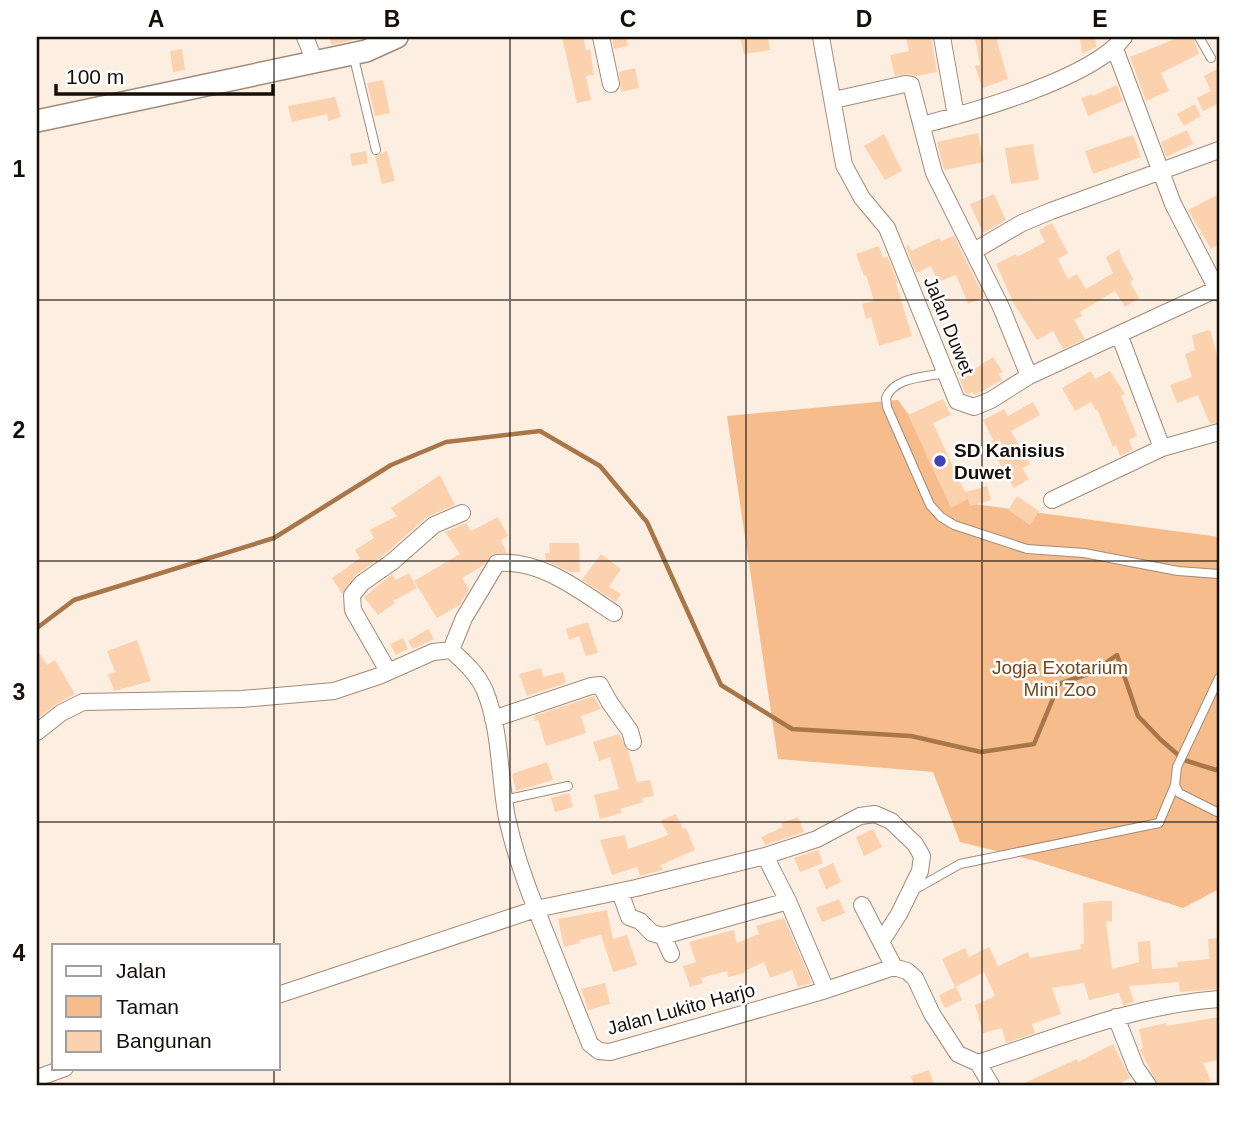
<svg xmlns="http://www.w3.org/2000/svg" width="1256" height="1122" font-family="Arial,sans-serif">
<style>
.green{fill:#f6bc8b}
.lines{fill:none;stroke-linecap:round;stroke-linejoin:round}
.stream{stroke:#a87649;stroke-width:4.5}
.building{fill:#fcd1ae}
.service-casing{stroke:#a18b78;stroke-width:10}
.minor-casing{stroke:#a18b78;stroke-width:18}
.secondary-casing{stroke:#a18b78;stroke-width:24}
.service{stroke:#fff;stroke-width:8}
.minor{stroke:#fff;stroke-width:16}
.secondary{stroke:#fff;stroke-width:21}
.grid{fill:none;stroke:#160e07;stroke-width:2;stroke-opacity:0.55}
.poi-dot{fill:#4044b8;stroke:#fff;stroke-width:2.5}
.labels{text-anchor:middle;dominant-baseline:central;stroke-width:5;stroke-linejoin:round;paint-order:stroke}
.street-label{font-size:19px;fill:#160e07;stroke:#fff}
.poi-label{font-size:19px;font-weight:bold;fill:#160e07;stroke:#fff;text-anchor:start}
.park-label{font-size:19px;fill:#76481b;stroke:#fff}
.neatline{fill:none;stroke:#160e07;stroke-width:2.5}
.grid-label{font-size:23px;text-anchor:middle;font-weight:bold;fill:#160e07}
</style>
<rect width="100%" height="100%" fill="#fdeee2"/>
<path class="green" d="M 898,400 L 974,504 L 1219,537 L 1219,889 L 1183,908 L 1036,861 L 960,842 L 933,772 L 778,759 L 727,416 Z"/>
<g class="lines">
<path class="stream" d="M 37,628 L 74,600 L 274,538 L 391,465 L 446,442 L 540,431 L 600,466 L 647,522 L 721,685 L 792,729 L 911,736 L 981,752 L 1034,744 L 1059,684 L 1091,673 L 1117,655 L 1138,716 L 1161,740 L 1184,760 L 1216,770 L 1219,768"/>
</g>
<path class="building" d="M 329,37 L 366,37 L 332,45 Z
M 562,37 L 583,37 L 586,50 L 590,49 L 594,75 L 586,76 L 591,100 L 577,103 Z
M 612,37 L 626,37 L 628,46 L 614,49 Z
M 740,37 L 768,37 L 770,50 L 744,54 Z
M 906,37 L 931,37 L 937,72 L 916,76 L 906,74 L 895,76 L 890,55 L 909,51 Z
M 975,37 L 996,37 L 1008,79 L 982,88 L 975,66 L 980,65 Z
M 1080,37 L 1095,37 L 1096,47 L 1082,54 Z
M 1180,37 L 1193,37 L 1199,54 L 1161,73 L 1169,91 L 1146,101 L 1130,57 Z
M 182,49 L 185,70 L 173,72 L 170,51 Z
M 635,68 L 639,88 L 621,92 L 619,72 Z
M 1219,68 L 1219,107 L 1218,104 L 1203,111 L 1197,98 L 1211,91 L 1204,76 Z
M 383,80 L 390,113 L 375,116 L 367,83 Z
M 1117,85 L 1123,101 L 1088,116 L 1081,98 L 1092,94 L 1093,96 Z
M 335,97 L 341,117 L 328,121 L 327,114 L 292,122 L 288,106 Z
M 1195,104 L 1201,116 L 1184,126 L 1177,114 Z
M 1187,130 L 1193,144 L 1166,157 L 1161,142 Z
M 978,133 L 984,162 L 944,170 L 937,142 Z
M 884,134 L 902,171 L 885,180 L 864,146 Z
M 1133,135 L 1141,157 L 1093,174 L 1085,151 Z
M 1033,144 L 1039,180 L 1011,184 L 1005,148 Z
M 366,151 L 368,163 L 352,166 L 350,154 Z
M 387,151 L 395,181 L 382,184 L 375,156 Z
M 994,194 L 1006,220 L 983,233 L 970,204 Z
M 1219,194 L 1219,244 L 1211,249 L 1188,210 Z
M 1052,223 L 1068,253 L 1058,259 L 1068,279 L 1077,274 L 1086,289 L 1113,273 L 1106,257 L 1119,249 L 1123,261 L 1134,280 L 1130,282 L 1139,298 L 1125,307 L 1115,291 L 1080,312 L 1082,316 L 1074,320 L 1085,339 L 1063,349 L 1053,331 L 1037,340 L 1013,302 L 996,264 L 1016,254 L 1017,257 L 1045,242 L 1039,230 Z
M 954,236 L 984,297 L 968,304 L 956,275 L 938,282 L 931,266 L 916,273 L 906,247 L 909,245 L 911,251 L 939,238 L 941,241 Z
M 879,246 L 883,258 L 887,256 L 898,282 L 896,283 L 912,336 L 879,346 L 871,317 L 866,319 L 862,304 L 874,301 L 866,275 L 864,276 L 856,254 Z
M 1210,330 L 1219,361 L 1219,422 L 1210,424 L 1198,395 L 1177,403 L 1170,385 L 1192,377 L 1185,354 L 1195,350 L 1192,335 Z
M 993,357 L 1003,372 L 999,374 L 1002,380 L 975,395 L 972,392 L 969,394 L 965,393 L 954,365 L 960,361 L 968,373 Z
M 1091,371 L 1095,379 L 1110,371 L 1125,394 L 1121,396 L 1137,436 L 1129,440 L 1133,450 L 1120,456 L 1116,445 L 1113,447 L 1097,409 L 1096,410 L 1091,402 L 1075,411 L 1062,388 Z
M 943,399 L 951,415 L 933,423 L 968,499 L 951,508 L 908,415 Z
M 1033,402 L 1040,415 L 1011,431 L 1030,464 L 1022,468 L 1029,479 L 1014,488 L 988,443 L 993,440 L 983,420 L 1004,409 L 1008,416 Z
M 440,475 L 455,505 L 427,517 L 385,554 L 356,575 L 342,594 L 332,578 L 360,558 L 355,550 L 374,538 L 370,530 L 397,516 L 391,508 Z
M 987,486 L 991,500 L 970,506 L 966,492 Z
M 1017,496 L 1039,511 L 1030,525 L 1008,510 Z
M 498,517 L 508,536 L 501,540 L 507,553 L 492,554 L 484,565 L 462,578 L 469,589 L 460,605 L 437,618 L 414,581 L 460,554 L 445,532 L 466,523 L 471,531 Z
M 549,543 L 579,543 L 580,572 L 570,572 L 546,561 L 545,553 L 550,553 Z
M 601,554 L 621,569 L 609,587 L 621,594 L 616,602 L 582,580 Z
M 409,573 L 417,588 L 393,601 L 395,603 L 378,615 L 364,597 L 392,574 L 396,580 Z
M 588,622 L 598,653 L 586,656 L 579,636 L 569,640 L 566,629 Z
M 428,629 L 434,639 L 413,649 L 408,641 Z
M 403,638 L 408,649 L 396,655 L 390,644 Z
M 137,640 L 151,681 L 114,691 L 108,674 L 115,672 L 107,651 Z
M 37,650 L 47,665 L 55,660 L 75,694 L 55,705 L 37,719 Z
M 541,668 L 543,677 L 563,672 L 566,683 L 527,696 L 519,674 Z
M 594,696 L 601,709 L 581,716 L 586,733 L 546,746 L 538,720 L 535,721 L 534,716 Z
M 619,734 L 628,751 L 637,782 L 650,780 L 654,796 L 642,798 L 643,802 L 620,809 L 622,813 L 600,819 L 594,795 L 619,789 L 610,757 L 599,761 L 593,742 Z
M 547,762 L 553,780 L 516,791 L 512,774 Z
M 569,793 L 573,807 L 555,812 L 551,798 Z
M 676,814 L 683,829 L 686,828 L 695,850 L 661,865 L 663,870 L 640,876 L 637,867 L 612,875 L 600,840 L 625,835 L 628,849 L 655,840 L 668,835 L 661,820 Z
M 798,817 L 804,832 L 765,845 L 761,837 L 783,827 L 781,823 Z
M 873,829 L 882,847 L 864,856 L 856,837 Z
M 818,850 L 823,863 L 800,872 L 794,858 Z
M 833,863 L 841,882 L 826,889 L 818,870 Z
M 839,899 L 845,913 L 822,922 L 816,908 Z
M 1101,901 L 1112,901 L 1112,922 L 1106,921 L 1112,969 L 1139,962 L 1138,942 L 1150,941 L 1152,969 L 1178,967 L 1177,962 L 1209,959 L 1208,939 L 1219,938 L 1219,989 L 1180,992 L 1179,982 L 1129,986 L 1134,1002 L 1123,1005 L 1119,993 L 1089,1000 L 1084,983 L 1052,988 L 1061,1014 L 1032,1024 L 1035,1033 L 1006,1043 L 1002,1028 L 983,1033 L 975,1005 L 995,996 L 984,972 L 955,987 L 942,959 L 965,948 L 969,957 L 989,947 L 998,966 L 1028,952 L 1030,958 L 1081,949 L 1080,944 L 1084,944 L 1083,903 Z
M 607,910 L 613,939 L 627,935 L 637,965 L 613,972 L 601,935 L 579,940 L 580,943 L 564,947 L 558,919 Z
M 784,918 L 812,983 L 798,987 L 792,970 L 770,978 L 764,962 L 744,971 L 745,973 L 728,977 L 727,971 L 701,978 L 703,983 L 690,987 L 683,966 L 696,962 L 689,942 L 734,930 L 737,943 L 759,934 L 756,926 Z
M 605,983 L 610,1004 L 588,1010 L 581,989 Z
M 956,987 L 962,1000 L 945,1008 L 939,995 Z
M 1219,1017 L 1219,1060 L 1203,1063 L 1211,1081 L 1201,1085 L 1158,1085 L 1140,1050 L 1143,1048 L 1139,1029 L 1166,1023 L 1166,1026 Z
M 1113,1044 L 1130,1078 L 1116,1085 L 1020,1085 L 1077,1059 L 1078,1062 Z
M 929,1070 L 934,1085 L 914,1085 L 911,1076 Z"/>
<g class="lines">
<g class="service-casing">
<path id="service" d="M 1199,37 L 1211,58
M 353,54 L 376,150
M 945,373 C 925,377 894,377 886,398 L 887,407 L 930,505 L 941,517 L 954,525 L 1027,549 L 1084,553 L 1178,571 L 1219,574
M 1219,678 L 1177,767 L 1175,785 L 1179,793 L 1219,813
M 504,800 L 568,786
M 914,890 L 960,864 L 1159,823 L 1175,785"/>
</g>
<g class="minor-casing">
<path id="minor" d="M 305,37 L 315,62
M 601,37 L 611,84
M 821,37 L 844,165 L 862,198 L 887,228 L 957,401 L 974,407 L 991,400 L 1029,376 L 1219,288
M 942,37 L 956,116
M 1115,49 L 1173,204 L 1219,293
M 834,100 L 905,84 L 911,85 L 934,173 L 1001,307 L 1029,376
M 922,125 C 973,112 1093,78 1124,37
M 974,251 L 1022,223 L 1051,211 L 1219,150
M 1119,334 L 1162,448
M 1052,500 L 1162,448 L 1219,432
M 451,650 L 464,618 L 497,563 C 541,559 580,591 614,613
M 388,671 L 353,610 L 352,595 L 362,583 L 392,562 L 434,525 L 462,513
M 493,719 L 591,686 L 600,685 L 610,703 L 630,731 L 633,742
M 37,732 L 61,713 L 83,702 L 242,699 L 334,691 L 379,676 L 433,652 L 451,650 C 464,662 478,674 485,691 C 501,730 499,777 507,818 C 514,850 524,879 536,909 L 636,888 L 765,856 L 817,839 L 860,816 L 875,814 L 891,821 L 915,844 L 922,856 L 920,871 L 899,914 L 881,942
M 765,856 L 788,901 L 826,990
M 620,892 L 629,917 L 640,921 L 652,933 L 663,936 L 671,954
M 862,905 L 894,967
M 663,936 L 788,901
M 278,995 L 536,909 L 590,1044 L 599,1051 L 610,1052 L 826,990 L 894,967 L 907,971 L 915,978 L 932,1014 L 958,1054 L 978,1063
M 1116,1017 L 1136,1068 L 1148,1085
M 978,1063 C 1058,1037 1134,1005 1219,999
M 978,1063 L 991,1085
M 37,1078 L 65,1068"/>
</g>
<g class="secondary-casing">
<path id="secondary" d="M 37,121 L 366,51 L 397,37"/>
</g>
<use href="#service" class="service"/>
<use href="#minor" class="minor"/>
<use href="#secondary" class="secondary"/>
</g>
<path class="grid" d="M 274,37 L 274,945M 510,37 L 510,1085M 746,37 L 746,1085M 982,37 L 982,1085M 37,300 L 1219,300M 37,561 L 1219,561M 37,822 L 1219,822M 274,1068 L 274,1085"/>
<circle class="poi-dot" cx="940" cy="461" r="7"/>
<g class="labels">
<g class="street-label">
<text transform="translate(949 326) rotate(68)">Jalan Duwet</text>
<text transform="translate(681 1009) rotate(-15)">Jalan Lukito Harjo</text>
</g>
<g class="poi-label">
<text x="954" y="450">SD Kanisius<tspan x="954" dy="22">Duwet</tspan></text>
</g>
<g class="park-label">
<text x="1060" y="667">Jogja Exotarium<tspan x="1060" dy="22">Mini Zoo</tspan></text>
</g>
</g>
<rect width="1256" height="1122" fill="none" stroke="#ffffff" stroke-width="77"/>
<rect x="52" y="944" width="228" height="126" fill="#ffffff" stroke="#a29f9c" stroke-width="2"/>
<rect x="66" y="966" width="35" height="10" fill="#ffffff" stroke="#a29f9c" stroke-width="2"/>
<text x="116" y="978" font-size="21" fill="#160e07">Jalan</text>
<rect x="66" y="996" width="35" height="21" fill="#f6bc8b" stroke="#a29f9c" stroke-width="2"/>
<text x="116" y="1014" font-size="21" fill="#160e07">Taman</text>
<rect x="66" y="1031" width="35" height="21" fill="#fcd1ae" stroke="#a29f9c" stroke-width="2"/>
<text x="116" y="1048" font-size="21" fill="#160e07">Bangunan</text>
<path d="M56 84v10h217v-10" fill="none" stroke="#160e07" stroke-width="3.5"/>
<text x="66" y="84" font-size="21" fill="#160e07" stroke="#ffffff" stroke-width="5" paint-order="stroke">100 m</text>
<rect x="38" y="38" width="1180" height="1046" class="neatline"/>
<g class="grid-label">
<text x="156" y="27">A</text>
<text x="392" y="27">B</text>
<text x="628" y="27">C</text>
<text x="864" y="27">D</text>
<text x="1100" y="27">E</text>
<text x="19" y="177">1</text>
<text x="19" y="438">2</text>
<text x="19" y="700">3</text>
<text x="19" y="961">4</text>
</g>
</svg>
